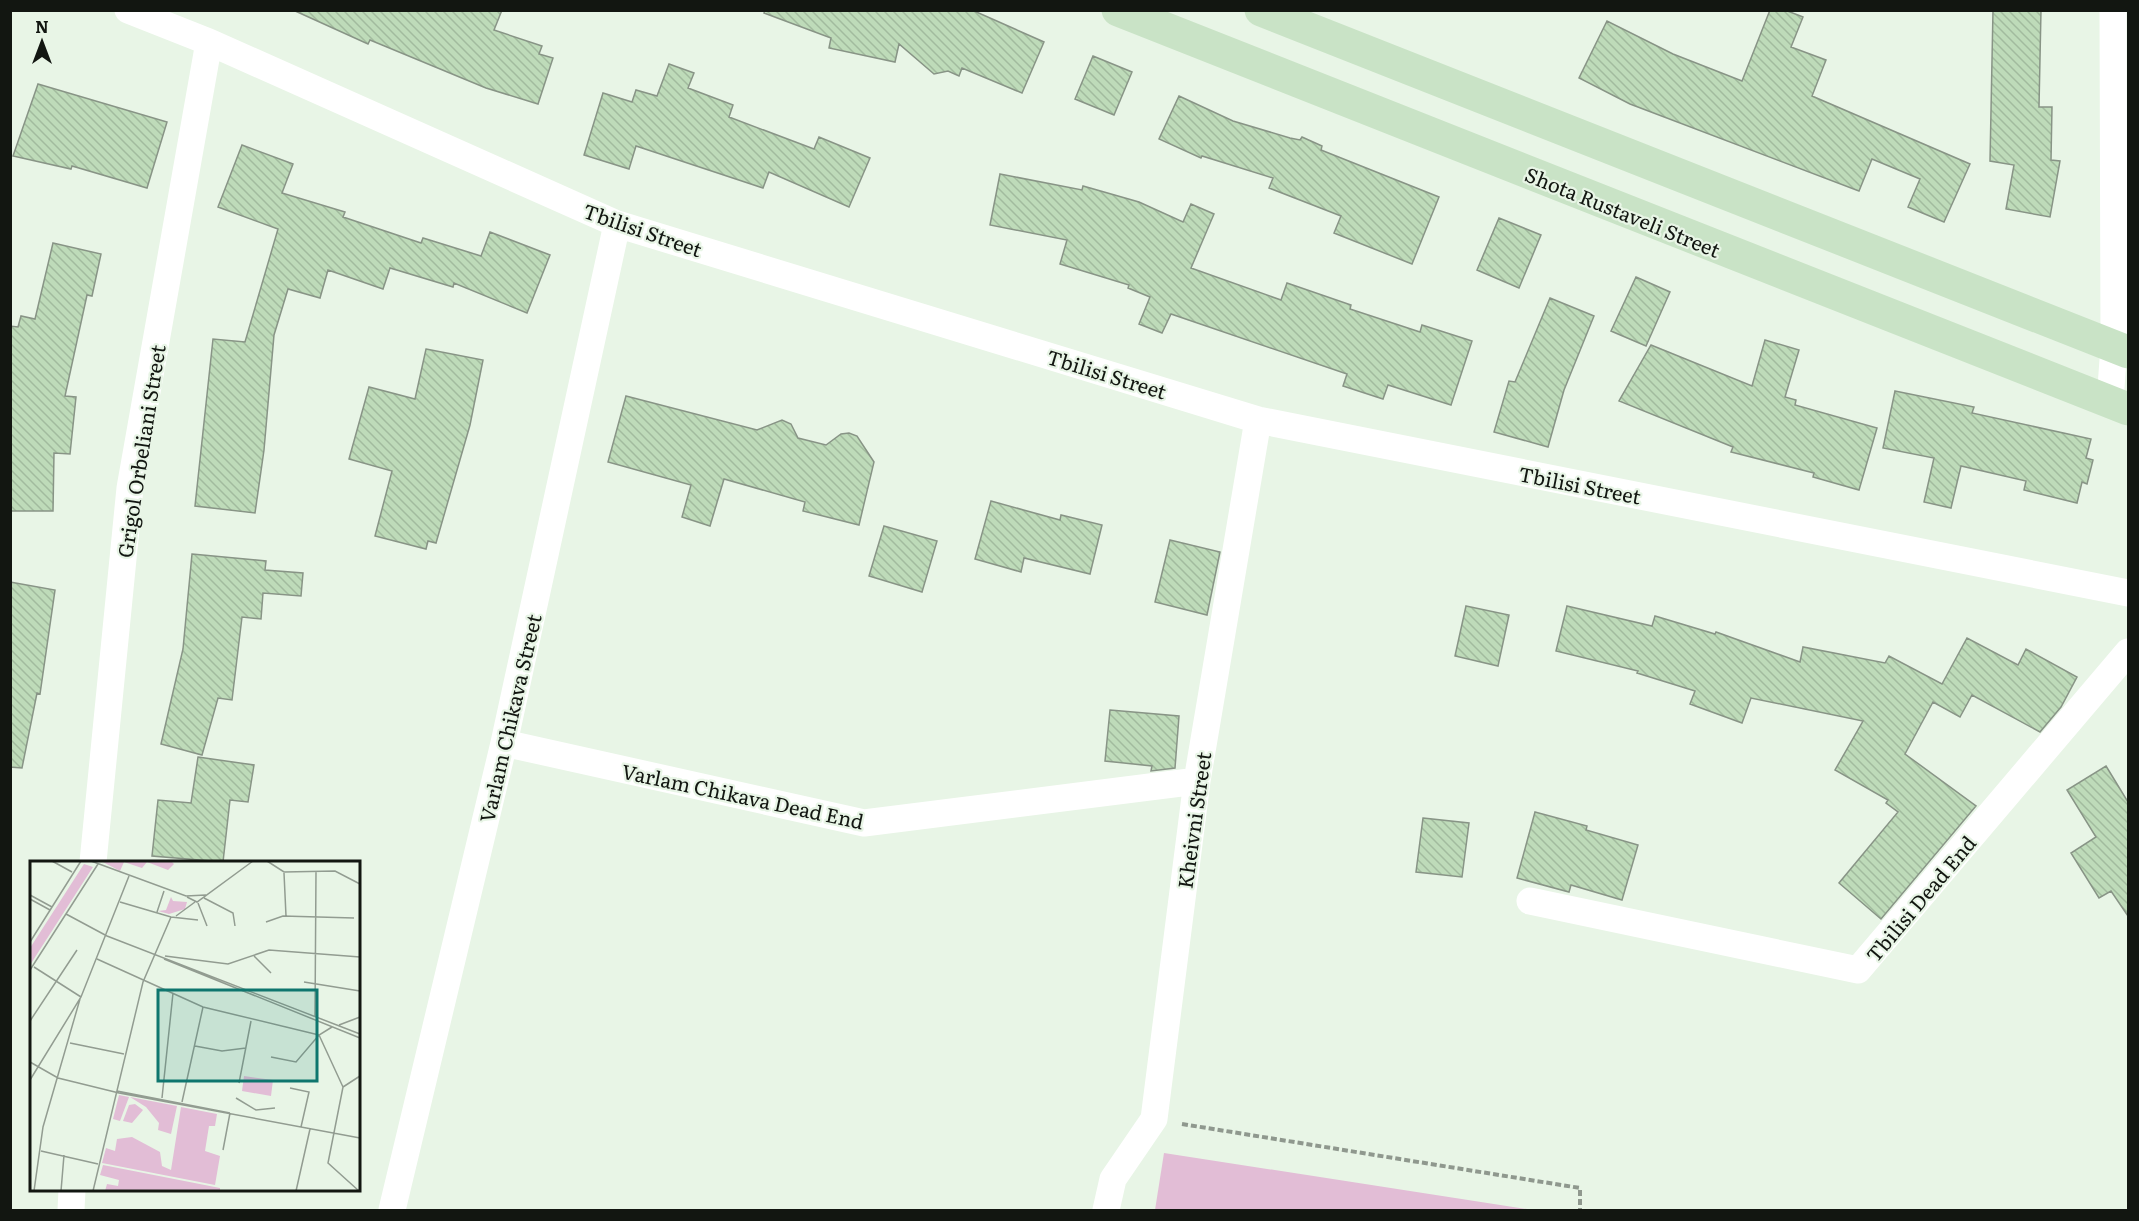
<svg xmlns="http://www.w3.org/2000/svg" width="2139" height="1221" font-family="Literata,serif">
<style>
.pitch{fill:#e2bdd6}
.building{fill:url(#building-back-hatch);stroke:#889486;stroke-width:1.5}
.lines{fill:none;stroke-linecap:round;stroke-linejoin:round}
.path{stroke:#8f988e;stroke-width:4;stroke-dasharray:6 3;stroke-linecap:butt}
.street{stroke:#fff;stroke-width:27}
.secondary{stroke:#c9e3c6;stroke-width:33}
.labels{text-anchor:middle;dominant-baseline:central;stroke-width:4.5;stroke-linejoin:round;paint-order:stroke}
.street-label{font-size:20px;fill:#121611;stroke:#e8f5e6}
.inset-road{fill:none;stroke:#929c91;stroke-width:1.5}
.view{fill:#0f766e;fill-opacity:0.15;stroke:#0f766e;stroke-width:3}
.inset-edge{fill:none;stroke:#121611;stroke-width:3}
</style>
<defs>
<pattern id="building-back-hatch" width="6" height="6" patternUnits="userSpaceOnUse" patternTransform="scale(1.5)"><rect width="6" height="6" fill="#bedbb9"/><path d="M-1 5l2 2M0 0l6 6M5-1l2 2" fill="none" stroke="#a2bb9e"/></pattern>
</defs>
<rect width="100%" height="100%" fill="#e8f5e6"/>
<path class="pitch" d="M 1164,1153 L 1533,1210 L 1155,1210 Z"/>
<path class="building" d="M 293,10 L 502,10 L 494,30 L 542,46 L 539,54 L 553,58 L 538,104 L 486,88 L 370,40 L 368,44 Z
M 765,10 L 972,10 L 1044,42 L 1022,93 L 962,68 L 959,76 L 948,71 L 934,74 L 899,44 L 895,62 L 829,48 L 831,38 L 764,13 Z
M 1770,10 L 1785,10 L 1803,17 L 1791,47 L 1826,60 L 1812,96 L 1970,164 L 1944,222 L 1908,207 L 1920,179 L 1872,159 L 1859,191 L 1630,104 L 1579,78 L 1607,21 L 1673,54 L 1742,81 Z
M 1993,10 L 2041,10 L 2039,107 L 2052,107 L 2051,160 L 2060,161 L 2050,217 L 2006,209 L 2014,165 L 1990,161 Z
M 1093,56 L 1132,72 L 1114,115 L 1075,99 Z
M 669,64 L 694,73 L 688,88 L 733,105 L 729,117 L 814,149 L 819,137 L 870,158 L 849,207 L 769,172 L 763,188 L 636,146 L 629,169 L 584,155 L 603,93 L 632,102 L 636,90 L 657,96 Z
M 38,84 L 167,122 L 147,188 L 72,166 L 71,169 L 13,156 Z
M 1179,96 L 1233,121 L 1290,138 L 1300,140 L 1302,137 L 1322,146 L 1321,150 L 1439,197 L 1412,264 L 1334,233 L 1341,216 L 1269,188 L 1273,178 L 1202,156 L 1201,158 L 1159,139 Z
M 242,145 L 293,164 L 282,193 L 345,212 L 343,217 L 421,243 L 423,238 L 481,256 L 490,232 L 550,255 L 527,313 L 454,283 L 453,287 L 390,268 L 383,289 L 328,270 L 320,298 L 288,289 L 274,335 L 264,450 L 255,513 L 195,506 L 213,339 L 245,342 L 278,229 L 218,207 Z
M 1000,174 L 1082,190 L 1083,186 L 1139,202 L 1183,222 L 1191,204 L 1214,214 L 1191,268 L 1281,300 L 1287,283 L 1351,305 L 1350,309 L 1420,332 L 1422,325 L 1472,341 L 1451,405 L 1388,385 L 1383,399 L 1343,386 L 1347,374 L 1171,314 L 1162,333 L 1139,324 L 1150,297 L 1128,288 L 1129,285 L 1060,264 L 1067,240 L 990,225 Z
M 1499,218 L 1541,235 L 1519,288 L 1477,270 Z
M 53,243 L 101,254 L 92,296 L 87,295 L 65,396 L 76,397 L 70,454 L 54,453 L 53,511 L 11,511 L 10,326 L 18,327 L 21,316 L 35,319 Z
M 1636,277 L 1670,292 L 1646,346 L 1611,331 Z
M 1550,298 L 1594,316 L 1564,390 L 1548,447 L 1494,432 L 1509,381 L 1515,382 Z
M 1765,340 L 1799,350 L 1785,397 L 1796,400 L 1795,405 L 1877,428 L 1859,490 L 1813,477 L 1814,473 L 1731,452 L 1733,447 L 1619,401 L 1651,345 L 1752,386 Z
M 426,349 L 483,360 L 470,425 L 436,543 L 428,541 L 426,549 L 375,536 L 392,471 L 349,459 L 369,387 L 415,399 Z
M 1895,391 L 1974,407 L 1972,413 L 2091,439 L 2086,458 L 2093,460 L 2087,484 L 2082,482 L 2077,503 L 2024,490 L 2026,481 L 1961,466 L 1951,508 L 1924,502 L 1934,458 L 1883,448 Z
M 626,396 L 757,430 L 782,420 L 791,424 L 798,438 L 826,445 L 841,434 L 849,433 L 857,436 L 874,462 L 859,525 L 803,511 L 805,502 L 724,479 L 710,526 L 682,517 L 691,485 L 608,462 Z
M 991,501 L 1060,520 L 1061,515 L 1102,525 L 1090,574 L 1024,558 L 1021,572 L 975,559 Z
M 884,526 L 937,541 L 922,592 L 869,576 Z
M 1170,540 L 1220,552 L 1207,615 L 1155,602 Z
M 192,554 L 266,561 L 265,570 L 303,573 L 301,596 L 263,593 L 261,619 L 242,617 L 232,700 L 218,698 L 202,755 L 161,744 L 183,649 Z
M 10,582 L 55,590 L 40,694 L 37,693 L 22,768 L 10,767 Z
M 1466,606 L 1509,615 L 1498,666 L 1455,656 Z
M 1567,606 L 1652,626 L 1655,616 L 1715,634 L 1716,632 L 1800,662 L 1803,647 L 1885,663 L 1889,656 L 1942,684 L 1967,638 L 2018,665 L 2026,649 L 2077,677 L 2061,707 L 2040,732 L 1972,695 L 1960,717 L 1933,702 L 1905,754 L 1976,806 L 1881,919 L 1839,883 L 1898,812 L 1886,803 L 1888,800 L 1835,770 L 1863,721 L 1751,698 L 1742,723 L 1690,704 L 1695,691 L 1637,673 L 1638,671 L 1556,651 Z
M 1110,710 L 1179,716 L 1175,768 L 1151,771 L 1152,766 L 1105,761 Z
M 198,757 L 254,765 L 248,802 L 230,800 L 223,862 L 152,856 L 158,800 L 191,803 Z
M 2106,766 L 2128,802 L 2128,916 L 2111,891 L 2099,898 L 2071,853 L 2096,837 L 2067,790 Z
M 1535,812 L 1587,826 L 1586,830 L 1638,845 L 1622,900 L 1571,885 L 1569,892 L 1517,878 Z
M 1423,818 L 1469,823 L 1462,877 L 1416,872 Z"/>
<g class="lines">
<path class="path" d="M 1182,1124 L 1580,1188 L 1580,1210"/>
<path class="street" d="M 128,10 L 209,42 L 617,224 L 1258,420 L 2128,593
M 2110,401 L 2114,346 L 2113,10
M 504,743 L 864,823 L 1197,781
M 93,862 L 130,488 L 209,42
M 1530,901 L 1858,970 L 2128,652
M 71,1210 L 72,1190
M 392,1210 L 504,743 L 617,224
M 1106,1210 L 1113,1179 L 1154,1119 L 1197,781 L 1258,420"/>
<path class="secondary" d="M 1118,10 L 2128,409
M 1261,10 L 2128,352"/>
</g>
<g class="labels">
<g class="street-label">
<text transform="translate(1623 211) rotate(22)">Shota Rustaveli Street</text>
<text transform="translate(643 229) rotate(19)">Tbilisi Street</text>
<text transform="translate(1107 373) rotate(17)">Tbilisi Street</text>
<text transform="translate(140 451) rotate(-81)">Grigol Orbeliani Street</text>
<text transform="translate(1580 484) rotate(11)">Tbilisi Street</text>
<text transform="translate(509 718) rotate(-77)">Varlam Chikava Street</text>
<text transform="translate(743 795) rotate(12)">Varlam Chikava Dead End</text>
<text transform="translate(1193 820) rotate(-82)">Kheivni Street</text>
<text transform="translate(1920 898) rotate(-50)">Tbilisi Dead End</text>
</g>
</g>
<g transform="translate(30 861)">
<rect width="330" height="330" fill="#e8f5e6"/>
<path d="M 89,234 L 99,236 L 90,260 L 83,258 ZM 100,236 L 147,245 L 141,273 L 128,269 L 129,262 L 116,246 ZM 105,243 L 113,249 L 102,262 L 93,260 L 99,244 ZM 151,246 L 187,253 L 185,265 L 179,265 L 175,290 L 190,295 L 185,324 L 72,302 L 76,287 L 85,290 L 87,278 L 102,276 L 130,291 L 132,305 L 141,309 ZM 73,304 L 190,327 L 190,330 L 75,330 L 77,323 L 88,325 L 89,319 L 70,314 Z" fill="#e2bdd6"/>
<path d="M 54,3 L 63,6 L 0,104 L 0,87 ZM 141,36 L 143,40 L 157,41 L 155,48 L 139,53 L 128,50 L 136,49 Z" fill="#e2bdd6"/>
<path d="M 71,0 L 141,0 L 144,3 L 138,9 L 117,1 L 112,7 L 94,1 L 90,10 ZM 214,215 L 243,219 L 241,235 L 212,230 Z" fill="#e2bdd6"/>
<path class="inset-road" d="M 22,0 L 42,11M 61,0 L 156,35 L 176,34M 237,0 L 254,11 L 305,10 L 330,23M 254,12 L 256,55M 0,34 L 22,46M 157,36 L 167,41 L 223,0M 174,37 L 203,52 L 205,65M 0,38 L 20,49M 90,41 L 141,56 L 168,59M 168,42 L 177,65M 127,51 L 134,30M 36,53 L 77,75M 146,55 L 165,41M 236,61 L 253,55 L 324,57M 77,75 L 330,173M 0,81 L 51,0M 135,95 L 198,103 L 239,89 L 330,96M 224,95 L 241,112M 67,98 L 173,146 L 289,174M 134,98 L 330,177M 4,106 L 51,136M 0,109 L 68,3M 274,121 L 330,130M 285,155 L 286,10M 0,160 L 47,89M 309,164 L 330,156M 289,174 L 313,226 L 298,302 L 329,330M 40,182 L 94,193M 165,185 L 192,190 L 216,187M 241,196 L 266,201 L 289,174 L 302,166M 0,201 L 28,217 L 89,232 L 330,277M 0,219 L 51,136 L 99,15M 209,222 L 221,160M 313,226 L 330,215M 260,227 L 279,231 L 271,266M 87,230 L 200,252M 132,237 L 143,132M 206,237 L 226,249 L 245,247M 152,241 L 173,146M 193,289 L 200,252M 11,290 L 68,303M 4,330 L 13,266 L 50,138M 31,330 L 34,294M 63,330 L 113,121 L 141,56M 266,330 L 280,268"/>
<path class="view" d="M 128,129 L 287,129 L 287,220 L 128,220 Z"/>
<rect width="330" height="330" class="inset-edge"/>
</g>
<rect width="2139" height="1221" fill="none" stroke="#121611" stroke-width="24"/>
<g transform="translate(42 42)" stroke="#e8f5e6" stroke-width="4.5" paint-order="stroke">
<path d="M0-4.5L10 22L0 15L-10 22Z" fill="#121611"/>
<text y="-9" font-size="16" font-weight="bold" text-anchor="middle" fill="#121611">N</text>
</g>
</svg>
